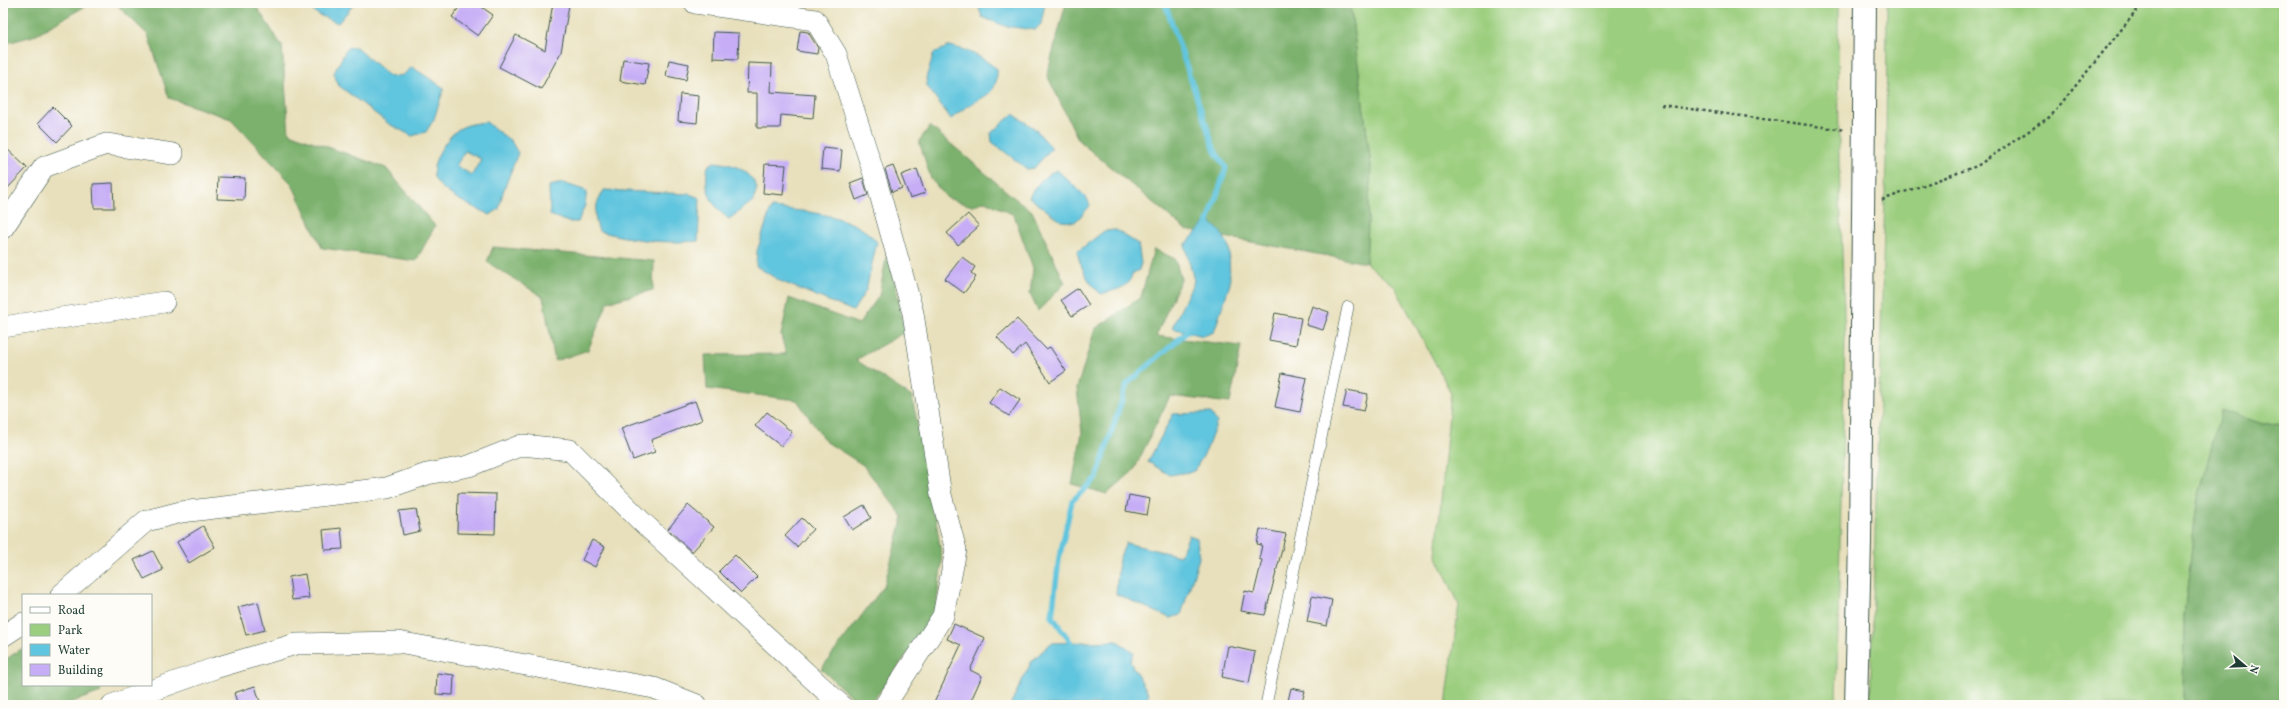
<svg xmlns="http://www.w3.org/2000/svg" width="2287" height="708" font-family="Vollkorn,serif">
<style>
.green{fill:#9bce7e;stroke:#5d8659}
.forest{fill:#7cb16d;stroke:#4e7750}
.water{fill:#60c5de;stroke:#408189;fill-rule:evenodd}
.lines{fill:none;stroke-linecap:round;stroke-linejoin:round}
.stream{stroke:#60c5de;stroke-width:5.5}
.building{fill:#c6adf6}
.service-casing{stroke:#3d5548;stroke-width:12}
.minor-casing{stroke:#3d5548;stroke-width:22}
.tertiary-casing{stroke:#3d5548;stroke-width:24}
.path{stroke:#3d5548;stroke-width:2.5;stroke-dasharray:3 3;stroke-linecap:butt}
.service{stroke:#fff;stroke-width:11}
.minor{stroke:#fff;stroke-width:21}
.tertiary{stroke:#fff;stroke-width:22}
</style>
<rect width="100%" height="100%" fill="#fdfcf7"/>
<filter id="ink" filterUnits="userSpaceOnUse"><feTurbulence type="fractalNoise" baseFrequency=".025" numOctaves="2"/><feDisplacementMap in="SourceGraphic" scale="8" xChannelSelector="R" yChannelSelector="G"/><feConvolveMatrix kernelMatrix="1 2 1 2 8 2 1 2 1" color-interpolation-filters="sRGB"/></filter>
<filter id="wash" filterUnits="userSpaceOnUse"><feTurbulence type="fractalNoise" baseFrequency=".012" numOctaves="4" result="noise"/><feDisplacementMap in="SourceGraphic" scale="16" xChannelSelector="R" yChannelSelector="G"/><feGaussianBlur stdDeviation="0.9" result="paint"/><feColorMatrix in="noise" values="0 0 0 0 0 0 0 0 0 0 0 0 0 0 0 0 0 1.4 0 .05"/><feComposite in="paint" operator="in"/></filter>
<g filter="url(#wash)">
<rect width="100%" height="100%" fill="#e8e0bc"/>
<path class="green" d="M 1350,3 L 1838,3 L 1839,161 L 1845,341 L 1836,705 L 1446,705 L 1459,604 L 1436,555 L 1451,393 L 1395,287 L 1366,263 L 1371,166 Z
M 1887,3 L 2284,3 L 2284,423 L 2262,424 L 2221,411 L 2197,503 L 2184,616 L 2183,705 L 1870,705 L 1886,161 Z"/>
<path class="forest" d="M 3,3 L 91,3 L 33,36 L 3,44 Z
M 115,3 L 254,3 L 282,46 L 289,133 L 386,168 L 435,226 L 416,261 L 322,248 L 292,184 L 231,119 L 169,98 L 148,35 Z
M 1066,3 L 1350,3 L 1371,166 L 1366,263 L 1186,230 L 1079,141 L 1047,75 Z
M 930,126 L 1012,196 L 1032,211 L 1065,283 L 1038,311 L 1030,294 L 1033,268 L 1014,215 L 985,201 L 972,206 L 947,198 L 931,179 L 919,141 Z
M 493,247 L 654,261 L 653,290 L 608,302 L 588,350 L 555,361 L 543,297 L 487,262 Z
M 888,248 L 905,332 L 856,360 L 912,397 L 933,498 L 942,561 L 935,616 L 870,705 L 860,705 L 821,669 L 884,586 L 903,517 L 863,465 L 825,441 L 797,400 L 707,389 L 705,355 L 786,354 L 781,335 L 789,298 L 859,324 L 879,296 Z
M 1154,249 L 1175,259 L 1181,279 L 1156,336 L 1241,346 L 1230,403 L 1170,396 L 1134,470 L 1107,494 L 1072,484 L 1082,433 L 1077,388 L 1095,329 L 1141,297 Z
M 2221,410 L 2262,424 L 2284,423 L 2284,705 L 2183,705 L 2184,616 L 2197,503 Z
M 23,648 L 23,685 L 97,685 L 101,692 L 64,705 L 3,705 L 3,661 Z"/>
<path class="water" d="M 301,3 L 355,3 L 338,23 L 319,15 Z
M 986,3 L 1045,3 L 1041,24 L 1035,30 L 1005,26 L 982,17 L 979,8 Z
M 950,46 C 968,50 982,57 997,69 C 998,95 985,95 966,107 C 961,111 956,115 951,119 L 927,86 L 926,78 L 934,53 Z
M 356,47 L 390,77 L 403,75 L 412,67 L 444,88 L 434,119 L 426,132 L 412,136 L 389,124 L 338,85 L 334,73 L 347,48 Z
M 1013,114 L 1034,128 L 1052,148 L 1034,168 L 1027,169 L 992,142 L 991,133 Z
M 486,122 L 511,141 L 518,153 L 503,192 L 499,209 L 490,215 C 472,206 448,197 436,181 C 426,168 447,136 459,129 C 467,124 477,123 486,122 ZM 465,151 L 481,159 L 472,175 L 456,166 Z
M 714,162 C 733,164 750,169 757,188 L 753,201 L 729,219 C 711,206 703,188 708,166 Z
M 1057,170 L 1087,198 L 1090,206 L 1075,222 L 1061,221 L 1029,197 C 1036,185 1044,175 1057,170 Z
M 563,183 L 587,191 L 585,205 L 578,222 L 568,222 L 550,215 L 549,186 Z
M 604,190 L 689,194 L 700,198 L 698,241 C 665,244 631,240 599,231 C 592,213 595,207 604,190 Z
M 771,208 C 805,211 854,214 877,242 L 866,290 L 853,311 L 780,281 L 756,266 L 757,251 Z
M 1208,220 L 1220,231 L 1229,247 L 1230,284 L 1214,332 L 1203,336 L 1172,328 L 1194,281 L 1185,245 Z
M 1116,230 L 1138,244 L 1141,263 L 1139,270 L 1133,273 C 1127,290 1117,289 1101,294 C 1088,283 1081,268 1077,252 L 1104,231 Z
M 1211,413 L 1217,422 L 1206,451 L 1194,471 L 1170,475 L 1148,462 L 1173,414 Z
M 1189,535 L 1197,538 L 1199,558 L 1181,615 L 1170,618 L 1116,594 L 1119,559 L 1126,543 L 1180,556 Z
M 1117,641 L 1134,652 L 1130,662 L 1149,694 L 1143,705 L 1010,705 L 1032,661 L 1051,643 Z"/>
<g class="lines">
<path class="stream" d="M 1165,3 L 1215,151 L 1226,168 L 1207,225
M 1074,647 L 1052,616 L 1059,559 L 1072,501 L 1097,477 L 1127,384 L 1187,332 L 1188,324"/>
</g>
<g id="blocks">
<path class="building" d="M 462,3 L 476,3 L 493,15 L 478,36 L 452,17 Z
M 553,3 L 569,5 L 561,52 L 541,89 L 499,67 L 516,35 L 545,50 Z
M 800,31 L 808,32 L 818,48 L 817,54 L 797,51 Z
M 714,32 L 739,33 L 738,59 L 713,58 Z
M 623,59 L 649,63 L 645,85 L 620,81 Z
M 669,60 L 689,64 L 686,80 L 666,76 Z
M 748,63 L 772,64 L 771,92 L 815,95 L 813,118 L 781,115 L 780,128 L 757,128 L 757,93 L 747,93 Z
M 680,94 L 699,96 L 697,123 L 678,121 Z
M 53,107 L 72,126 L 57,142 L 38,123 Z
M 3,145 L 27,168 L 3,193 Z
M 823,148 L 842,150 L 840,171 L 821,169 Z
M 765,164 L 786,165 L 783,195 L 763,193 Z
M 893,166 L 902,188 L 892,192 L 885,169 Z
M 917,169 L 925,193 L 910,198 L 901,175 Z
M 218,177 L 245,178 L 244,200 L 217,199 Z
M 863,178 L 868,195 L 856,200 L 850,183 Z
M 113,183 L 114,208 L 94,208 L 93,184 Z
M 968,214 L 979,226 L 958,245 L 947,233 Z
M 962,257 L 975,267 L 971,273 L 976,277 L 964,293 L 945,279 Z
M 1078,288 L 1089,305 L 1072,316 L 1061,300 Z
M 1312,306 L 1329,312 L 1323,330 L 1306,325 Z
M 1275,313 L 1301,318 L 1296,345 L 1269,340 Z
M 1017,319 L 1046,349 L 1050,347 L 1066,371 L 1050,382 L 1025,344 L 1013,355 L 997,337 Z
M 1282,373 L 1307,378 L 1300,412 L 1275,407 Z
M 1000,387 L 1020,400 L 1009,416 L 989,403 Z
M 1347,390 L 1368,394 L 1364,411 L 1343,407 Z
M 695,401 L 702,420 L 651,440 L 655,452 L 633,460 L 621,428 Z
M 767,412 L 792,432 L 781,446 L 755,426 Z
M 458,493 L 496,494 L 495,534 L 457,533 Z
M 1129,495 L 1150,499 L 1147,515 L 1126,511 Z
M 688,505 L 714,527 L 692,552 L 668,529 Z
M 864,505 L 871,518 L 852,530 L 844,517 Z
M 416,509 L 420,531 L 403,535 L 399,511 Z
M 802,518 L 813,529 L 797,547 L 785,536 Z
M 203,526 L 215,547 L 189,563 L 177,542 Z
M 341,528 L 343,549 L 325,550 L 323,530 Z
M 1260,529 L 1286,534 L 1265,615 L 1241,611 L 1245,591 L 1254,593 L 1262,560 L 1259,559 L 1262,545 L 1257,544 Z
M 592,540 L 605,547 L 595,567 L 582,560 Z
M 153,551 L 163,570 L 144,579 L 134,560 Z
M 735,555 L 757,577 L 741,593 L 719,571 Z
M 305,574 L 309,598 L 292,600 L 289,577 Z
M 1312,596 L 1332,600 L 1327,626 L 1307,622 Z
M 258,602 L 265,630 L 246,635 L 238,607 Z
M 954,624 L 985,638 L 970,670 L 982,676 L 969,705 L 933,705 L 961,645 L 947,639 Z
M 1228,646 L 1255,652 L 1249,683 L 1222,677 Z
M 437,673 L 454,675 L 453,695 L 436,694 Z
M 255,686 L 261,705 L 238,705 L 234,693 Z
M 1291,688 L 1305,691 L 1301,705 L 1287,705 Z"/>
</g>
</g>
<g filter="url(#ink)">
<use href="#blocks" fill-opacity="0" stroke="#3d5548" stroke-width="1"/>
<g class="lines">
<g class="service-casing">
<path id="service" d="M 1266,705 L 1348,307"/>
</g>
<g class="minor-casing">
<path id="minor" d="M 695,3 L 815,20 L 836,54 L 878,187 L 913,313 L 941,495 L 956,550 L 943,616 L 885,705
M 3,228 L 44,167 L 106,144 L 173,154
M 3,327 L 164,302
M 61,595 L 146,521 L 181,512 L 387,488 L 427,474 L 469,466 L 522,445 L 570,450 L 641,521 L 841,705
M 3,636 L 23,623
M 112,705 L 215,668 L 296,644 L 398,642 L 654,688 L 697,705"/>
</g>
<g class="tertiary-casing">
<path id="tertiary" d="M 1856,705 L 1860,541 L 1865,3"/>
</g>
<path class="path" d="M 1661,105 L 1845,130
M 1882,200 L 1977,166 L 2051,116 L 2143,3"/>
<use href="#service" class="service"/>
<use href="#minor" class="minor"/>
<use href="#tertiary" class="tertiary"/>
</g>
</g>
<rect width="2287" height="708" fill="none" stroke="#fdfcf7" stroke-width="16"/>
<rect x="22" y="594" width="130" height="92" fill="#fdfcf7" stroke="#a4b0a9"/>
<rect x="30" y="607" width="20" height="6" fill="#ffffff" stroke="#a4b0a9"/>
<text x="58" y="614" font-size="12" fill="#1f3d34">Road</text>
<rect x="30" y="624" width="20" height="12" fill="#9bce7e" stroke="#a4b0a9"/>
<text x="58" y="634" font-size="12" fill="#1f3d34">Park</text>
<rect x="30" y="644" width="20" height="12" fill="#60c5de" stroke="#a4b0a9"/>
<text x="58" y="654" font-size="12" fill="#1f3d34">Water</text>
<rect x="30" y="664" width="20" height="12" fill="#c6adf6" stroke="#a4b0a9"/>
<text x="58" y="674" font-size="12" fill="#1f3d34">Building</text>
<g transform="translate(2245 666) rotate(109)" stroke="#fdfcf7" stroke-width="3" paint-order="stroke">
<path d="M0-3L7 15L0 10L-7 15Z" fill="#1f3d34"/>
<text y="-6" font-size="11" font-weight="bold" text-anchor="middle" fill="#1f3d34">N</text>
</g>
</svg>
